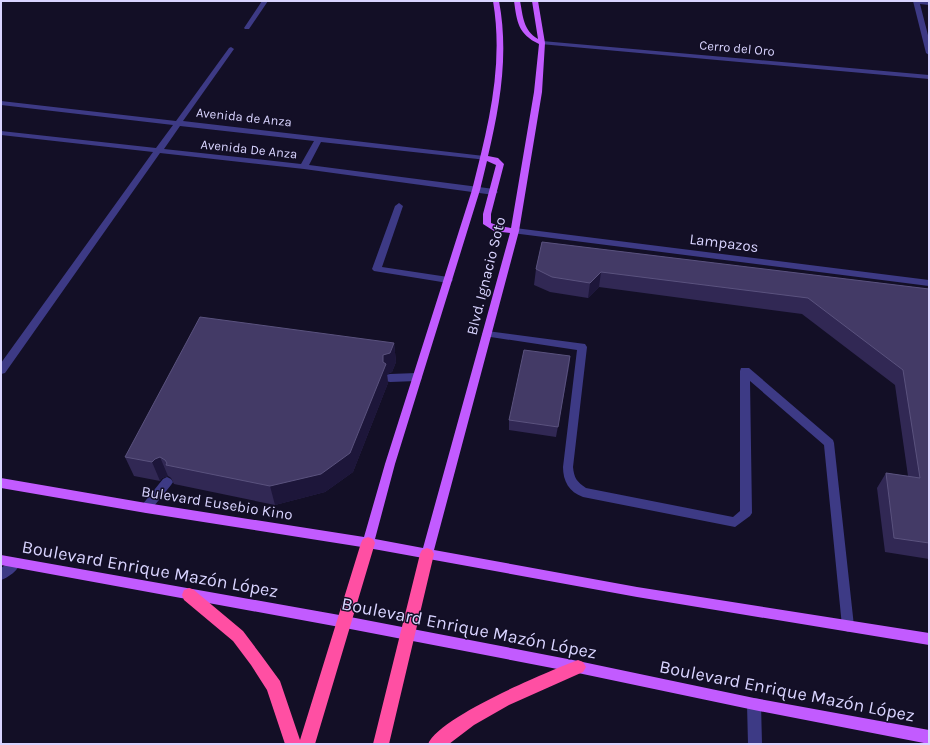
<svg xmlns="http://www.w3.org/2000/svg" width="930" height="745" font-family="Karla,sans-serif">
<style>
.lines{fill:none;stroke-linecap:round;stroke-linejoin:round}
.minor{fill:#3d3a85;fill-rule:evenodd}
.major{fill:#c25bff;fill-rule:evenodd}
.highway{fill:#ff4fa3;fill-rule:evenodd}
.wall{fill:#312854}
.shaded-wall{fill:#1d163a}
.building{fill:#433a66;stroke:#5a527e}
.labels{text-anchor:middle;dominant-baseline:central;stroke-width:3;stroke-linejoin:round;paint-order:stroke}
.far-street-label{font-size:13px;fill:#d9d4ff;stroke:#130f26}
.street-label{font-size:15px;fill:#d9d4ff;stroke:#130f26}
.near-street-label{font-size:18px;fill:#d9d4ff;stroke:#130f26}
</style>
<rect width="100%" height="100%" fill="#130f26"/>
<g class="lines">
<path class="minor" d="M 262,1 L 268,1 L 249,29 L 245,29 L 244,28 Z
M 913,1 L 929,1 L 929,5 L 920,4 L 929,39 L 929,55 L 926,53 Z
M 542,41 L 929,75 L 929,79 L 540,44 L 540,42 Z
M 231,47 L 234,49 L 183,121 L 484,156 L 487,156 L 487,160 L 321,142 L 309,165 L 494,189 L 498,192 L 494,195 L 304,169 L 160,153 L 5,373 L 1,374 L 1,363 L 153,152 L 1,135 L 1,131 L 156,148 L 173,125 L 1,105 L 1,101 L 176,121 L 229,48 ZM 180,126 L 314,141 L 301,164 L 164,149 Z
M 399,203 L 403,206 L 382,267 L 448,277 L 451,278 L 453,280 L 451,282 L 448,283 L 374,271 L 372,269 L 395,206 Z
M 515,228 L 929,280 L 929,286 L 512,233 L 511,231 Z
M 487,331 L 585,344 L 587,347 L 573,467 C 574,478 577,482 586,488 L 733,517 L 740,511 L 740,371 L 741,368 L 749,368 L 833,440 L 834,443 L 854,626 L 852,630 L 848,632 L 844,630 L 842,626 L 824,445 L 750,381 L 752,513 L 750,516 L 735,527 L 583,497 C 569,492 563,481 563,467 L 577,350 L 484,336 L 482,334 L 484,332 Z
M 417,373 L 421,374 L 422,377 L 421,380 L 417,381 L 390,382 L 386,381 L 385,378 L 386,375 L 390,374 Z
M 167,477 L 171,479 L 173,482 L 171,485 L 150,511 L 146,513 L 142,511 L 140,508 L 142,505 L 163,479 Z
M 15,558 L 19,559 L 21,563 C 18,570 8,578 1,580 L 1,568 Z
M 754,698 L 759,699 L 761,704 L 762,744 L 748,744 L 747,704 L 749,699 Z"/>
<path class="major" d="M 493,1 L 499,1 C 509,54 500,105 488,156 L 498,158 L 504,164 L 491,214 L 491,223 L 499,226 L 511,228 L 534,92 L 539,44 C 518,34 517,22 514,1 L 520,1 C 523,16 523,30 538,39 L 532,1 L 538,1 L 545,43 L 542,92 L 519,231 L 434,550 L 637,587 L 929,633 L 929,645 L 637,597 L 368,548 L 146,513 L 1,488 L 1,478 L 146,503 L 364,537 L 385,464 L 472,190 C 488,127 504,66 493,1 ZM 487,161 L 496,165 L 483,214 L 483,224 L 494,231 L 510,233 L 423,548 L 375,539 L 395,464 L 480,190 Z
M 1,555 L 345,616 L 578,661 L 754,698 L 929,730 L 929,744 L 754,710 L 578,673 L 345,628 L 1,565 Z"/>
<path class="highway" d="M 368,537 L 373,539 L 375,543 L 315,744 L 285,744 L 267,690 L 251,665 L 233,641 L 184,600 L 182,595 L 184,590 L 189,588 L 194,590 L 243,631 L 261,655 L 280,681 L 300,740 L 361,543 L 363,539 Z
M 427,548 L 432,550 L 434,554 L 389,744 L 373,744 L 420,554 L 422,550 Z
M 578,660 L 583,662 L 586,667 L 583,672 L 509,705 L 474,725 L 449,744 L 428,744 C 440,716 547,672 578,660 Z"/>
</g>
<path class="wall" d="M 542,242 L 929,289 L 929,559 L 885,552 L 877,488 L 886,473 L 908,476 L 895,385 L 802,314 L 599,287 L 588,298 L 550,292 L 534,285 L 536,269 Z
M 394,343 L 396,362 L 392,372 L 387,374 L 388,383 L 353,472 L 325,492 L 275,505 L 174,484 L 171,478 L 168,476 L 162,478 L 160,481 L 134,476 L 125,457 Z
M 570,356 L 569,367 L 556,437 L 509,430 L 509,420 Z"/>
<path class="shaded-wall" d="M 601,272 L 599,287 L 588,298 L 590,283 Z
M 394,343 L 396,362 L 392,372 L 387,374 L 388,383 L 353,472 L 325,492 L 275,505 L 270,486 L 383,362 L 383,355 Z
M 570,356 L 569,367 L 556,437 L 558,427 Z
M 160,457 L 168,476 L 162,478 L 160,481 L 152,462 L 155,459 Z"/>
<path class="building" d="M 542,242 L 929,289 L 929,543 L 894,538 L 886,473 L 920,478 L 903,370 L 808,298 L 601,272 L 590,283 L 552,277 L 536,269 Z
M 200,317 L 394,343 L 390,353 L 383,355 L 383,362 L 386,364 L 350,453 L 321,474 L 270,486 L 166,465 L 167,463 L 165,460 L 160,457 L 155,459 L 152,462 L 125,457 Z
M 524,350 L 570,356 L 558,427 L 509,420 Z"/>
<g class="labels">
<g class="far-street-label">
<text transform="translate(737 48) rotate(5)">Cerro del Oro</text>
<text transform="translate(244 117) rotate(6)">Avenida de Anza</text>
<text transform="translate(249 149) rotate(6)">Avenida De Anza</text>
</g>
<g class="street-label">
<text transform="translate(724 243) rotate(7)">Lampazos</text>
<text transform="translate(486 276) rotate(-76)">Blvd. Ignacio Soto</text>
<text transform="translate(217 503) rotate(9)">Bulevard Eusebio Kino</text>
</g>
<g class="near-street-label">
<text transform="translate(150 569) rotate(10)">Boulevard Enrique Mazón López</text>
<text transform="translate(469 628) rotate(11)">Boulevard Enrique Mazón López</text>
<text transform="translate(787 691) rotate(11)">Boulevard Enrique Mazón López</text>
</g>
</g>
<rect width="930" height="745" fill="none" stroke="#d9d4ff" stroke-width="4"/>
</svg>
